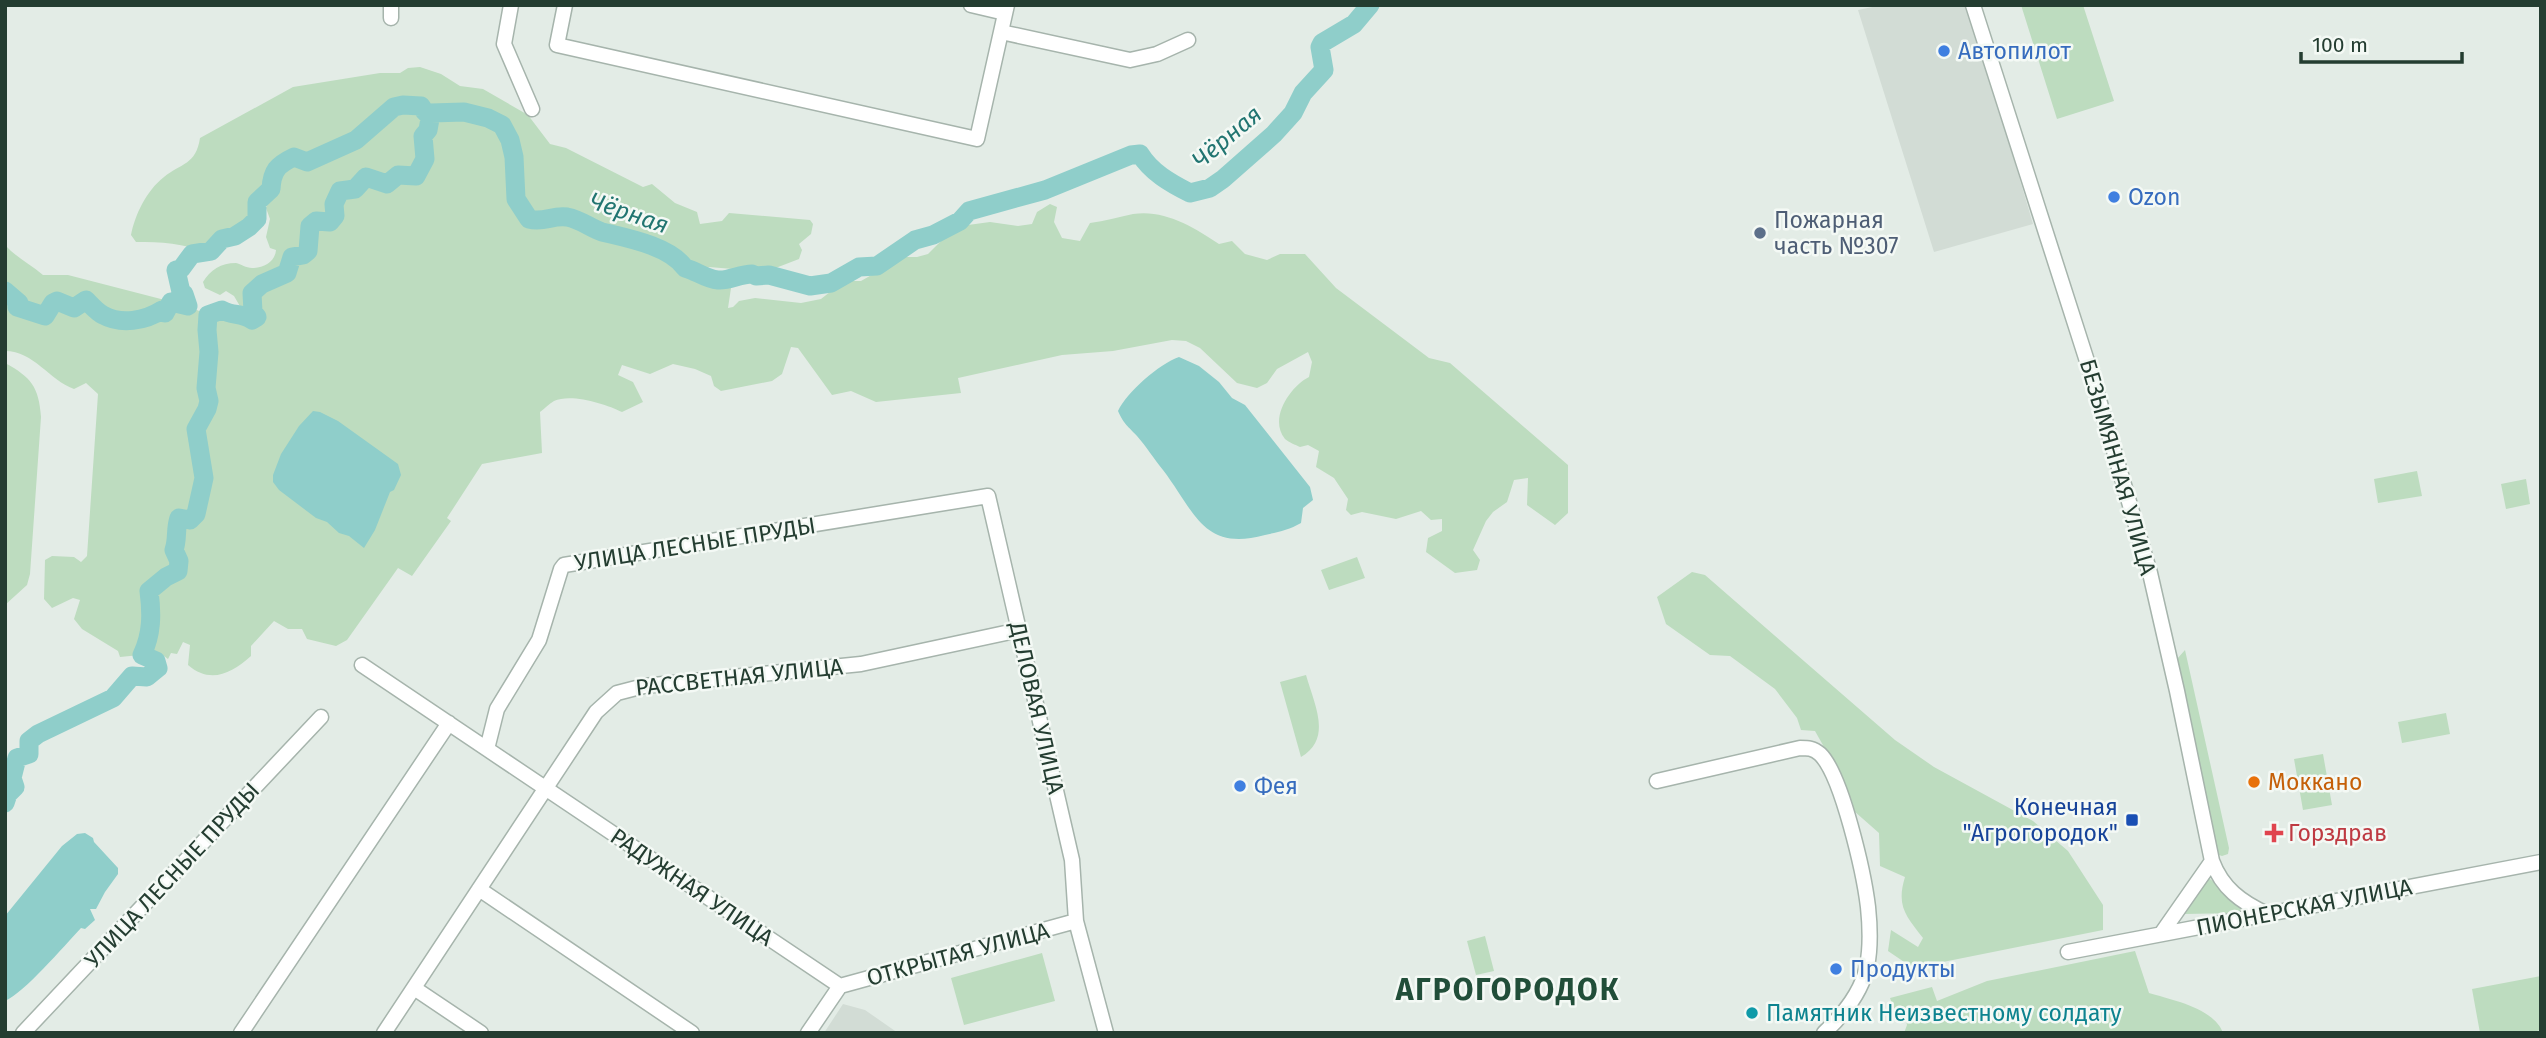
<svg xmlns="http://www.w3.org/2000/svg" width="2546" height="1038" font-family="'Fira Sans',sans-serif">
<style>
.built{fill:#d2dcd5}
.green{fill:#bddcbf}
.water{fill:#8fceca}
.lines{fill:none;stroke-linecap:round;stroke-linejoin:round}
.river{stroke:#8fceca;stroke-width:19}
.minor-casing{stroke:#a6b4ac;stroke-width:17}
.minor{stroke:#fff;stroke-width:14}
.shop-dot{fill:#3f7fe0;stroke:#f4f9f5;stroke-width:2.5}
.service-dot{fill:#5c6f8a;stroke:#f4f9f5;stroke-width:2.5}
.food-dot{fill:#e8710a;stroke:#f4f9f5;stroke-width:2.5}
.transit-dot{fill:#1a4fb4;stroke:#f4f9f5;stroke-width:2.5}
.health-dot{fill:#e0444e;stroke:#f4f9f5;stroke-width:2.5}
.culture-dot{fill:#0f9aa8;stroke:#f4f9f5;stroke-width:2.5}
.labels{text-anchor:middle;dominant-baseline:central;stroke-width:5;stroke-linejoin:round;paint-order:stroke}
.shop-label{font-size:23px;fill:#366cbe;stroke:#f4f9f5;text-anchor:start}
.service-label{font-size:23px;fill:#4e5e75;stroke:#f4f9f5;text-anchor:start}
.street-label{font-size:23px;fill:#243d31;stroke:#f4f9f5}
.food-label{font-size:23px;fill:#c56008;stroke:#f4f9f5;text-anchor:start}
.transit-label{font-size:23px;fill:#164399;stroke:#f4f9f5;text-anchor:end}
.health-label{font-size:23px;fill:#be3a42;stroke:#f4f9f5;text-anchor:start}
.culture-label{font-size:23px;fill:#0d838f;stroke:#f4f9f5;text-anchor:start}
.water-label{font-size:24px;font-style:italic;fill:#217571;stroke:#f4f9f5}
.district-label{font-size:30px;font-weight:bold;letter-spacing:2px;fill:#214e39;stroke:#f4f9f5}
</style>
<rect width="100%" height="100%" fill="#e3ece6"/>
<path class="built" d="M 1882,5 L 1968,5 L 2033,224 L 1934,252 L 1858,10 Z
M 843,1004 L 865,1010 L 898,1033 L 824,1033 Z"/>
<path class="green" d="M 2021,5 L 2083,5 L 2114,101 L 2057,119 Z
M 420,67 L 441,74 L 460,86 L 483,89 L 528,115 L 550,144 L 566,148 L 643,187 L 652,184 L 675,203 L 697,212 L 700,224 L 722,221 L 729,213 L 810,220 L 813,224 L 811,234 L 799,244 L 802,250 L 799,259 L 773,269 L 757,271 L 709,267 L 699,275 L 699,283 L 713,286 L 728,285 L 731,288 L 728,308 L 733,307 L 739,301 L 755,298 L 801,303 L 821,299 L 844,281 L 861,281 L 903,257 L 917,257 L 928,254 L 948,234 L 968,225 L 990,222 L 1018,226 L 1032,224 L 1037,212 L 1050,204 L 1057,207 L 1054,222 L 1062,238 L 1080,241 L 1090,223 C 1105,221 1118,217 1133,214 C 1164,209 1194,227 1219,244 L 1232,241 L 1245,254 L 1267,260 L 1280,254 L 1305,254 L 1336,288 L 1429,358 L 1450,363 L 1568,465 L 1568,513 L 1555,525 L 1527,505 L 1528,478 L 1514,480 L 1507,502 L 1493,512 L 1486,521 L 1473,550 L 1480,560 L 1477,570 L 1455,573 L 1426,552 L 1428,538 L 1442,531 L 1442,519 L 1431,520 L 1421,511 L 1396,519 L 1362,512 L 1351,515 L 1346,510 L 1348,499 L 1334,478 L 1316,467 L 1319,451 L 1308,445 L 1300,447 C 1296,445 1288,442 1285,439 C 1268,418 1291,386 1309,377 L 1312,362 L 1308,352 L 1277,369 L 1267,383 L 1257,388 L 1237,383 L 1200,348 L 1186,341 L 1172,340 L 1113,351 L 1062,355 L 958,378 L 961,393 L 876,402 L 851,391 L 832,395 L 798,348 L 791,347 L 782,374 L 772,381 L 721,391 L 714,386 L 711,376 L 695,369 L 673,364 L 650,374 L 622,365 L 618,375 L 633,382 L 643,402 L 622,412 C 606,404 571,393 554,401 C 549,404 544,409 540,412 L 542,453 L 482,464 L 447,518 L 451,521 L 412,576 L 398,568 L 347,640 L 336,646 L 307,639 L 302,629 L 288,629 L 274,621 L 251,646 L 251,656 C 231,674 210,684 188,665 L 190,645 L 183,642 L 177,654 L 171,653 L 168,659 L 160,653 L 120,657 L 118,651 L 82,629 L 74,619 L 80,600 L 73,598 L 52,608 L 44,599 L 45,560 L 52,556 L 74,557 L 81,562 L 87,556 L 98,394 L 86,383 L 74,389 C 49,380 34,351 5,351 L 5,245 C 17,258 30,264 43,275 L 68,275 L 188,306 L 208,315 L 222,310 C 233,316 242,313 252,320 L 257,317 L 253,312 L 241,308 L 234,296 L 226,291 L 220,295 L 205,288 L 203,282 C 210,270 221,263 236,263 C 241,264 246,268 252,268 C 264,268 275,262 276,250 L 270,248 L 266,237 L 270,219 L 266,208 L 271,190 L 257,202 L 257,219 L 249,227 L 235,236 L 222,239 L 206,253 C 185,243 160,242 136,242 L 131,235 C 135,215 146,191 164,177 C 181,163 196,165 200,138 L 293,87 L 380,73 L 400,73 L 408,68 Z
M 5,363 C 31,377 39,387 41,417 L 30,574 L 27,585 L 5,605 Z
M 2417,471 L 2422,496 L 2378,503 L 2374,479 Z
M 2526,479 L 2530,504 L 2506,509 L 2501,484 Z
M 1357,557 L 1365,578 L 1329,590 L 1321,570 Z
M 1692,572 L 1705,575 L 1895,740 L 1934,767 L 2033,821 L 2068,851 L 2103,905 L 2103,930 L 1913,968 L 1888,951 L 1891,930 L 1918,947 L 1923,938 C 1906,916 1896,906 1905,877 L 1880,866 L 1879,833 L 1854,811 L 1842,779 L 1815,731 L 1801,730 L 1797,718 L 1775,689 L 1730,656 L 1710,655 L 1666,624 L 1657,597 Z
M 2185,650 L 2229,848 L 2228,854 L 2222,856 L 2216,854 L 2177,659 Z
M 1306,675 C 1314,704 1333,738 1301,757 L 1280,682 Z
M 2446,713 L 2450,734 L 2402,743 L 2398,722 Z
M 2323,754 L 2332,805 L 2303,810 L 2294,759 Z
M 2208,878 C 2215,881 2233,901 2241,908 L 2239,913 L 2184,914 L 2182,912 Z
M 1485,936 L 1494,971 L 1476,975 L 1467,941 Z
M 2135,951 L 2149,993 C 2172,1000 2214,1008 2223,1033 L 1904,1033 L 1907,1025 L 1903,1009 L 1894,1009 L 1890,998 L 1932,987 L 1937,1001 L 1987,981 Z
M 1042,953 L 1055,1001 L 964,1025 L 951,978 Z
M 2541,976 L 2541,1030 L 2528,1033 L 2480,1033 L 2472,989 Z"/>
<path class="water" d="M 1179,357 L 1199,366 L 1219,382 L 1232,398 L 1245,405 L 1310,487 L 1313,500 L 1303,508 L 1301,523 C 1289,530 1278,532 1265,535 C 1203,552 1195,512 1163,470 C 1154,459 1146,446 1137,436 C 1127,425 1125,426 1118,411 C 1127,392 1159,364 1179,357 Z
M 313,411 L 320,412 L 338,421 L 398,464 L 401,475 L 394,490 L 390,492 L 375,530 L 364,548 L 349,536 L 339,533 L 327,522 L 316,518 L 279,490 L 273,482 L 273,475 L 281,454 L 299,426 Z
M 85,833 L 93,838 L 94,842 L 118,868 L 118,874 L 105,892 L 96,909 L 90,909 L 95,920 L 85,929 L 81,928 C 64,946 24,993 5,1001 L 5,916 L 62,846 L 77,834 Z"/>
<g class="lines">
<path class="river" d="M 5,291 L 19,303 L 17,307 L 45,316 L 53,303 L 57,301 L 74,308 L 86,300 C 91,305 97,312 103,315 C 121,325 145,321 162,310 L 165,313 L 171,302 L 188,306
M 188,306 L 184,294 L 181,292 L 176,270 L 181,269 L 192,254 L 211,251 L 222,239 L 235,236 L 249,227 L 257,219 L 257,202 L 271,189 C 272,171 277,165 294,157 L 307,162 L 356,140 L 394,107 L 403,105 L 421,106 L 425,112 L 431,113
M 5,803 L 8,794 L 15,787 L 12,778 L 17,758 L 29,754 L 29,741 L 38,734 L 113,698 L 132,676 L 147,677 L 158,668 L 156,661 L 142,655 C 152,634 152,614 149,591 L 166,577 L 178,571 L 179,561 L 174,550 C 178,539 175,529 179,518 L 190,520 L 196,514 L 204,478 L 196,429 L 207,409 L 209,401 L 206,388 L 209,352 L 207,330 L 208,315 L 222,310 C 233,316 242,313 252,320 L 257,317 L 253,312 L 252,293 L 262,284 L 287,273 L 292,257 L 303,255 L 308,251 L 310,226 L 316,221 L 330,222 L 335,216 L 334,204 L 340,191 L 355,189 L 366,177 L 387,184 L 398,175 L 416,176 L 425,159 L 423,136 L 428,130 L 431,113 L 464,112 L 488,118 L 502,125 L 510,140 L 514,157 L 516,199 L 529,219 C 544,223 552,215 567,217 C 582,220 590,228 602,232 C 627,238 670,246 685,268 C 697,271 705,279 718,280 C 729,281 740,274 752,274 L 756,276 L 769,275 L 810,286 L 831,283 L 859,267 L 877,266 L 915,240 L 933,235 L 960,221 L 969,211 L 1045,190 L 1131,155 L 1140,154 C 1151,172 1170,183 1190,193 L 1210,188 L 1223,179 L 1274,134 L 1293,113 L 1303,93 L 1324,70 L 1320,47 L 1322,43 L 1354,24 L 1370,5"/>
<g class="minor-casing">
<path id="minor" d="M 391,5 L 391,18
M 511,5 L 504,44 L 532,109
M 565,5 L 557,45 L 977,139 L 1007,5
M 971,5 L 1005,13
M 1973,5 L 2094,383 L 2150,573 L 2177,691 L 2212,861 C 2222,888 2241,902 2267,914
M 1001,32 L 1130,60 L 1157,54 L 1188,40
M 362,665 L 487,749 L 497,709 L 539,640 L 561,569 L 564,565 L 988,496 L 1072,860 L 1076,921 L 1106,1033
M 487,749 L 840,986
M 1657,781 L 1800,748 C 1808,748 1813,748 1820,754 C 1842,775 1864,874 1868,907 C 1870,926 1871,946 1867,966 C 1862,992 1843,1015 1824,1033
M 479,889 L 692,1033
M 2161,934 L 2212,861
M 2068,952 L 2541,862
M 840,986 L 1076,921
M 414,988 L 481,1033
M 23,1033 L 321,717
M 241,1033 L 449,723
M 384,1033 L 596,712 L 617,693 L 644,686 L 861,664 L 1019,630
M 808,1033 L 840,986"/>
</g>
<use href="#minor" class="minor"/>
</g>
<g class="shop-dot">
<circle cx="1944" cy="51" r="7"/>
<circle cx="2114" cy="197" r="7"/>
<circle cx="1240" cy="786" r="7"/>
<circle cx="1836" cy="969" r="7"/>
</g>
<circle class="service-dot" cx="1760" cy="233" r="7"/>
<circle class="food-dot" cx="2254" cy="782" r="7"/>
<rect class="transit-dot" x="2125" y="813" width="14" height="14" rx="3.5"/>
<path class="health-dot" d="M2270.5 822.5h7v7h7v7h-7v7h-7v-7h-7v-7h7z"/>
<circle class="culture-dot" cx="1752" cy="1013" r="7"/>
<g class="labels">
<g class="shop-label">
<text x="1958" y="51">Автопилот</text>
<text x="2128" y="197">Ozon</text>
<text x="1254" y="786">Фея</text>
<text x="1850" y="969">Продукты</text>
</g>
<g class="service-label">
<text x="1774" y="220">Пожарная<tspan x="1774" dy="26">часть №307</tspan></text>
</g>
<g class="street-label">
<text transform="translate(2118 467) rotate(74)">БЕЗЫМЯННАЯ УЛИЦА</text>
<text transform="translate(695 544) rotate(-9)">УЛИЦА ЛЕСНЫЕ ПРУДЫ</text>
<text transform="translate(739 677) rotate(-6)">РАССВЕТНАЯ УЛИЦА</text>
<text transform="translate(1037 708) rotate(77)">ДЕЛОВАЯ УЛИЦА</text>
<text transform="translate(172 875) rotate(-47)">УЛИЦА ЛЕСНЫЕ ПРУДЫ</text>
<text transform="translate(692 887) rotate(34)">РАДУЖНАЯ УЛИЦА</text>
<text transform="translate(2304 907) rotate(-11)">ПИОНЕРСКАЯ УЛИЦА</text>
<text transform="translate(958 954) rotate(-15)">ОТКРЫТАЯ УЛИЦА</text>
</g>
<g class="food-label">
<text x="2268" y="782">Моккано</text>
</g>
<g class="transit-label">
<text x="2118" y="807">Конечная<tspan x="2118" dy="26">"Агрогородок"</tspan></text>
</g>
<g class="health-label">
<text x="2288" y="833">Горздрав</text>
</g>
<g class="culture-label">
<text x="1766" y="1013">Памятник Неизвестному солдату</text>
</g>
<g class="water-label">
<text transform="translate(1227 137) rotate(-40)">Чёрная</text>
<text transform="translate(629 213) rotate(19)">Чёрная</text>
</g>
<g class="district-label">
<text x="1508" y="990">АГРОГОРОДОК</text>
</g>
</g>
<rect width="2546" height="1038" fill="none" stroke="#243d31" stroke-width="14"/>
<path d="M2301 52v10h161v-10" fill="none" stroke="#243d31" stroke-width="3.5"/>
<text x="2312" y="52" font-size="21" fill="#243d31" stroke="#f4f9f5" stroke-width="5" paint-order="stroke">100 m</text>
</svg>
